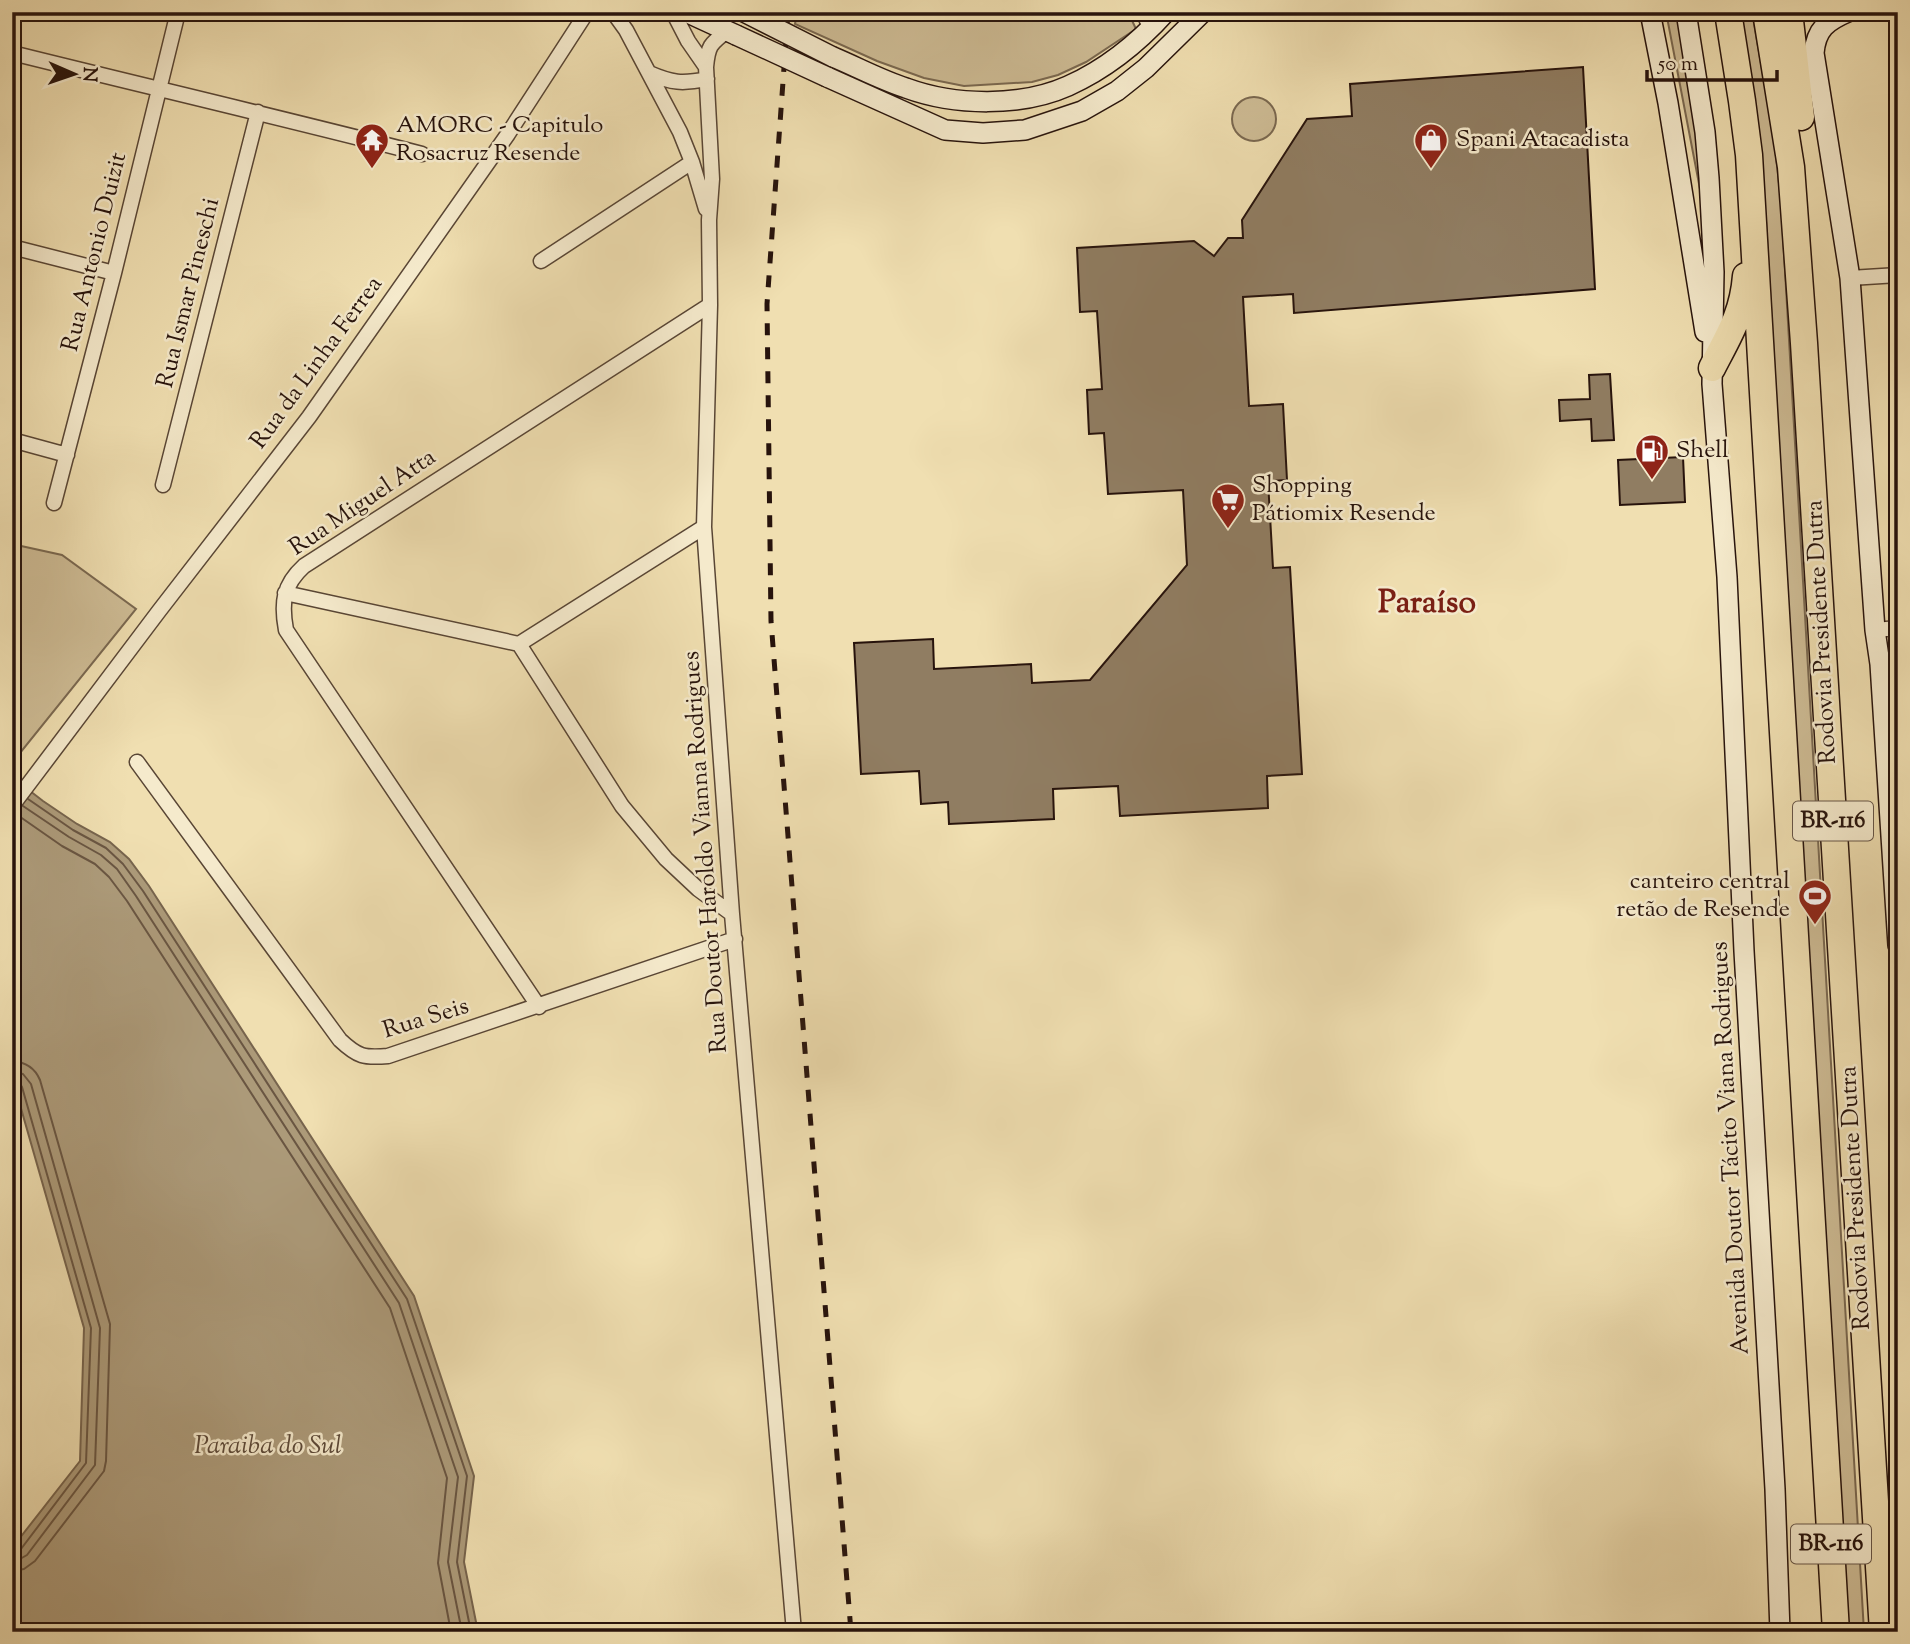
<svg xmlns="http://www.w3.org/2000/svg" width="1910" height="1644" font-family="'Sorts Mill Goudy',serif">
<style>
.green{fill:#cebc95;stroke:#7a6850;stroke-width:2}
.water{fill:#ac9a79;stroke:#77644d;stroke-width:2}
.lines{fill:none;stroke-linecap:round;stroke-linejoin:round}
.shore{stroke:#6a5642;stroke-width:2}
.building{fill:#907d62;stroke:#27130c;stroke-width:2}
.street-casing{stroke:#594635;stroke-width:17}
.secondary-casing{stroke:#27130c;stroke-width:22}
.highway-casing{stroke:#27130c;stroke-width:29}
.street{stroke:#f5eacc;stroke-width:14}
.secondary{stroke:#f5eacc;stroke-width:19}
.highway{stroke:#f0dfb1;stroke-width:26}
.rail{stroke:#27130c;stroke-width:5;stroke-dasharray:12 12;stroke-linecap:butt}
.secondary-bridge-casing{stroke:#27130c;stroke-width:22;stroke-linecap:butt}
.secondary-bridge{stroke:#f5eacc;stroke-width:19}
.labels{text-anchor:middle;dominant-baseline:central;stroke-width:5;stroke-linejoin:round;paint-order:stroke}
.shield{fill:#f5eacc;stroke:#655446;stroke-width:2}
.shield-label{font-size:23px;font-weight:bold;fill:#27130c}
.poi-label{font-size:24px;fill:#27130c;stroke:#f5eacc;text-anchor:start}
.street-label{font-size:24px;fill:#27130c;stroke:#f5eacc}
.water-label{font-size:26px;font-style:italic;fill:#5c4938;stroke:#f5eacc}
.district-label{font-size:32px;font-weight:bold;fill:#7a1f14;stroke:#f5eacc}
</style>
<rect width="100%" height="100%" fill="#f0dfb1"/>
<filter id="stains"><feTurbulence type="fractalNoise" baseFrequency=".00286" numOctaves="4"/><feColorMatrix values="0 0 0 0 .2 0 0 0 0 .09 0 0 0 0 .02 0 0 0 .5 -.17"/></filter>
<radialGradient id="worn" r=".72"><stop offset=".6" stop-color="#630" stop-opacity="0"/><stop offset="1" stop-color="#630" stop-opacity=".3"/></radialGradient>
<path class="green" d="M 797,12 L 1128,12 L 1136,29 L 1086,62 L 1058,75 L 1032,82 L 964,86 L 924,78 L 877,61 L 795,24 Z
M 1666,12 L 1679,12 L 1697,127 L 1705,215 Z
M 1739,12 L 1752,12 L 1774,138 L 1781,202 L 1864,1632 L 1848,1632 L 1766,221 L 1752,87 Z
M1232 119a22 22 0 1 1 44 0a22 22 0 1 1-44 0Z
M 12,544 L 62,555 L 136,609 L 12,763 Z"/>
<path class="water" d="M 12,777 L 43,801 L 77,824 L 110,842 L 129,859 L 149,886 L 414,1296 L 474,1476 L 464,1562 L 478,1632 L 12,1632 L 12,1548 L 80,1461 L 84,1328 L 12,1077 Z"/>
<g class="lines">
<path class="shore" d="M 28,799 L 73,830 L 106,848 L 123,864 L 143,891 L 407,1299 L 467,1476 L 457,1562 L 471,1632
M 23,806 L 69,837 L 101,855 L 117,869 L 136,896 L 399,1303 L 458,1477 L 448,1562 L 462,1632
M 16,814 L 62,846 L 95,864 L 109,877 L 127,901 L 390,1308 L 447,1478 L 438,1563 L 451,1632
M 12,1061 C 26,1062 35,1068 40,1080 L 110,1324 L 106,1461 L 104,1471 L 35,1561 L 24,1569 L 12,1571
M 12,1072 L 23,1074 L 31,1084 L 100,1328 L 95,1465 L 27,1555 L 20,1559 L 12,1561
M 12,1081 L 19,1082 L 22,1087 L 91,1328 L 86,1463 L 21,1549 L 12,1552"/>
</g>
<path class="building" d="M 1583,67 L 1595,289 L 1294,313 L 1293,294 L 1243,297 L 1249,406 L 1283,404 L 1287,480 L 1268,481 L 1273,568 L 1290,567 L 1302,774 L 1267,776 L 1268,808 L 1120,816 L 1118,786 L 1053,789 L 1054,819 L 949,824 L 948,802 L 921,804 L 919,771 L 861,774 L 854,643 L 933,639 L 934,669 L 1031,664 L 1032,683 L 1090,680 L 1187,565 L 1183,490 L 1108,494 L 1104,433 L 1089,434 L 1087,390 L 1102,389 L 1097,311 L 1080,312 L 1077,248 L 1194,241 L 1214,256 L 1228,238 L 1243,238 L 1242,220 L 1307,119 L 1352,116 L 1350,84 Z
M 1610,374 L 1614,440 L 1592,441 L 1591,419 L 1560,421 L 1559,400 L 1590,399 L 1589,375 Z
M 1683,457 L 1685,502 L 1620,505 L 1618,460 Z"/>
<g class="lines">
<g class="street-casing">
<path id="street" d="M 613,12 L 626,30 L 680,132 L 692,162 L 706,209
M 673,12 L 688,41 L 706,67
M 1143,12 L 1151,29
M 727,31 C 710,44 708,46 706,67 L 712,179 L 709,220 L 710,305 L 704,527 L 732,914 L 794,1632
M 12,53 C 149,87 286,119 422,154
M 649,73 C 672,83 682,84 707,79
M 12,247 L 114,273
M 541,261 L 692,162
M 1850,278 L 1898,275
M 12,440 L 67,455
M 163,485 L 258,112
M 54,503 L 114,273 L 178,12
M 704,527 L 519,644 L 622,806 L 666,859 L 698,889 L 732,914
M 285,593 L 519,644
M 1875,630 L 1898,628
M 1880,664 L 1898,679
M 1886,753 L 1893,738 L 1898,731
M 137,762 L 340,1040 C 358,1057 364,1058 388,1056 L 735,939
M 12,806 L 159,611 L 309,417 L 508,134 L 587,12
M 539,1007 L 286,630 C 281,603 283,585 304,566 L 710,305"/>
</g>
<g class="secondary-casing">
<path id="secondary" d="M 686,12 L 736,35
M 1650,12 L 1668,103 L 1705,332
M 1686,12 L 1705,132 L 1709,178 L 1714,272 L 1712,384 L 1727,577 L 1744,951 L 1775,1489 L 1780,1632
M 1848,12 C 1827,21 1816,29 1814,53 L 1850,278 L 1875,630 L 1880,664 L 1898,945
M 833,57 C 857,67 881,80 906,88 C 955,106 1021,107 1068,86 C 1106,69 1139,42 1166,12
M 827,77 L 945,130 L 983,133 L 1025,130 L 1082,111 L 1117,91 L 1146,68 L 1203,12"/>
</g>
<g class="highway-casing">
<path id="highway" d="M 1728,12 L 1742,101 L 1749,155 L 1836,1632
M 1766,12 L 1791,167 L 1804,343 L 1883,1632
M 1789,12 L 1801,117
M 1712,368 C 1729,335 1743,314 1746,276"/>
</g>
<use href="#street" class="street"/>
<use href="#secondary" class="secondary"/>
<use href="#highway" class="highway"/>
<path class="rail" d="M 788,12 L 767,304 L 771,621 L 851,1632"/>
<g class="secondary-bridge-casing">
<path id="secondary-bridge" d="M 744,12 L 833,57
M 736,35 L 827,77"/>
</g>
<use href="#secondary-bridge" class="secondary-bridge"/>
</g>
<defs>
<g id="temple-pin" transform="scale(1.75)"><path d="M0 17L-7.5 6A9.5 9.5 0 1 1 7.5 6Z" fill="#8f2418" stroke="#f5eacc"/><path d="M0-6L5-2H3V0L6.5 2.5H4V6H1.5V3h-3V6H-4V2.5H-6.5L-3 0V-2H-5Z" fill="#fff"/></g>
<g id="shop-pin" transform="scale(1.75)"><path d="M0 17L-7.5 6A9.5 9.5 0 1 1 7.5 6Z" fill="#8f2418" stroke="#f5eacc"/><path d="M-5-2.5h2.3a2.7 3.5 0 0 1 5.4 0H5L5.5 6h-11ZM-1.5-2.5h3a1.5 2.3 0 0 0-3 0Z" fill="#fff"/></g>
<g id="fuel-pin" transform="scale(1.75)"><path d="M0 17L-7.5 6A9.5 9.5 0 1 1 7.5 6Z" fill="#8f2418" stroke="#f5eacc"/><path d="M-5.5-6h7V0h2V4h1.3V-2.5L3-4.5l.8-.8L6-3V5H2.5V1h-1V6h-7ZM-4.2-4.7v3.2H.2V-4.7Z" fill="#fff"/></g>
<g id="supermarket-pin" transform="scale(1.75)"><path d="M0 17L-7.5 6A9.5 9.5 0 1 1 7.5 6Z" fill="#8f2418" stroke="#f5eacc"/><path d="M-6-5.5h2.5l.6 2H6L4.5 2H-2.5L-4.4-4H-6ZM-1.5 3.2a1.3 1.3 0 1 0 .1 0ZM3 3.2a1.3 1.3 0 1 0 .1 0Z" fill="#fff"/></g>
<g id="stadium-pin" transform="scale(1.75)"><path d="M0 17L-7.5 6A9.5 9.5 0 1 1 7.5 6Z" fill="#8f2418" stroke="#f5eacc"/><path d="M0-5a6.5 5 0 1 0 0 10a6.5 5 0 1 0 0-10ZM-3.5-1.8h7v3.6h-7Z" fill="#fff"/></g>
</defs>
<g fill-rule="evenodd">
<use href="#temple-pin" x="372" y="140"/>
<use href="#shop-pin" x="1431" y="140"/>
<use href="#fuel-pin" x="1652" y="451"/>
<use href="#supermarket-pin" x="1228" y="500"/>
<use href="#stadium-pin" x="1815" y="896"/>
</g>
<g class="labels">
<g class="shield">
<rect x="1793" y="801.5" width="80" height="39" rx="5"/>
<rect x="1791" y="1524.5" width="80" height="39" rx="5"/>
</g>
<g class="shield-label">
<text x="1833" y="821">BR-116</text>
<text x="1831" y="1544">BR-116</text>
</g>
<g class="poi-label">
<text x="396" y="126">AMORC - Capitulo<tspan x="396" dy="28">Rosacruz Resende</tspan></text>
<text x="1456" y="140">Spani Atacadista</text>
<text x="1676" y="451">Shell</text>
<text x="1252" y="486">Shopping<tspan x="1252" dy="28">Pátiomix Resende</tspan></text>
<text x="1790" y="882" text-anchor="end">canteiro central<tspan x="1790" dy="28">retão de Resende</tspan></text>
</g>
<g class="street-label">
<text transform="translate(95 252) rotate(-76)">Rua Antonio Duizit</text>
<text transform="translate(189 293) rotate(-76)">Rua Ismar Pineschi</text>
<text transform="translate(317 363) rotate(-54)">Rua da Linha Ferrea</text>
<text transform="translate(363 503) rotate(-34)">Rua Miguel Atta</text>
<text transform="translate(1822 632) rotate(-93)">Rodovia Presidente Dutra</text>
<text transform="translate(706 852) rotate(-94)">Rua Doutor Haroldo Vianna Rodrigues</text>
<text transform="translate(426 1019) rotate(-17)">Rua Seis</text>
<text transform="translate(1731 1148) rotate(-93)">Avenida Doutor Tácito Viana Rodrigues</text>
<text transform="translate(1856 1198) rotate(-93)">Rodovia Presidente Dutra</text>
</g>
<g class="water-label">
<text x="268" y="1446">Paraiba do Sul</text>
</g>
<g class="district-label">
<text x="1427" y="604">Paraíso</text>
</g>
</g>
<rect width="1910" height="1644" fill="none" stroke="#f0dfb1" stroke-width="42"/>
<rect x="14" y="14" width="1882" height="1616" fill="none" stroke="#27130c" stroke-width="3.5"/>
<rect x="21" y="21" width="1868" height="1602" fill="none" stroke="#27130c" stroke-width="2"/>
<g transform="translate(74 74) rotate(92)" stroke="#f5eacc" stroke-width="5" paint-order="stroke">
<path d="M0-5L12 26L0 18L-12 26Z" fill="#27130c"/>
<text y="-10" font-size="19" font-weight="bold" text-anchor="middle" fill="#27130c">N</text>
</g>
<path d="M1647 70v10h130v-10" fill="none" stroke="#27130c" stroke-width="3.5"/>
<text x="1658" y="70" font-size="21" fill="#27130c" stroke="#f5eacc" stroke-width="5" paint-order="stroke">50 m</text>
<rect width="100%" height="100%" filter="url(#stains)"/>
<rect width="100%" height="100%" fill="url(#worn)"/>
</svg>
